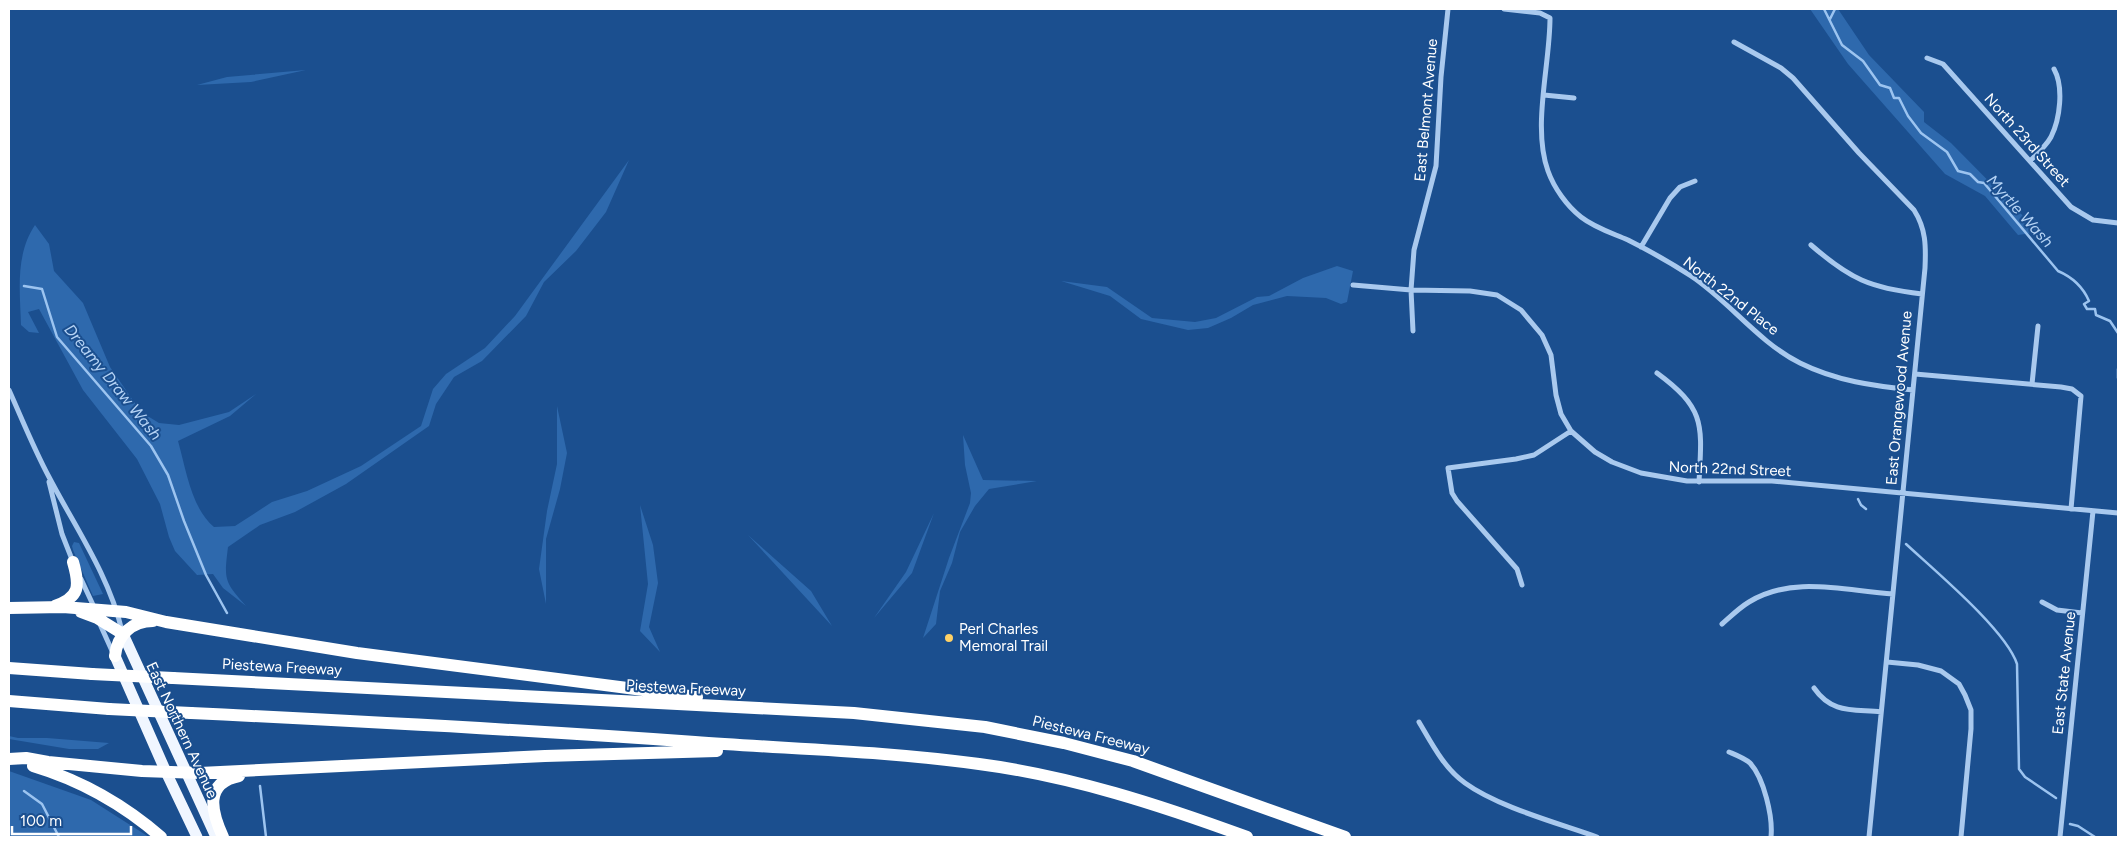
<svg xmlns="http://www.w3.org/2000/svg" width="2127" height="846" font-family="Figtree,sans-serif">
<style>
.green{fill:#2e69ad}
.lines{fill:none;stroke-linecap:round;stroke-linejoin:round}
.stream{stroke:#9cc4f0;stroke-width:2.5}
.street{stroke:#a9c9ee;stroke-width:5}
.primary{stroke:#f0f6ff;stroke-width:11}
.highway{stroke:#fff;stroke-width:12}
.highway-bridge{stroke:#fff;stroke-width:12}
.poi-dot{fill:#ffd166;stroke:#1b4f8f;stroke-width:2}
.labels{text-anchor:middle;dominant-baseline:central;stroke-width:4;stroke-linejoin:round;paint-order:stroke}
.street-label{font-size:15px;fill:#fff;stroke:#1b4f8f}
.poi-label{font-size:15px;fill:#fff;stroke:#1b4f8f;text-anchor:start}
.water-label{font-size:16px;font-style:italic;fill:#b5d3f5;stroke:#1b4f8f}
</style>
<rect width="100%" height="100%" fill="#1b4f8f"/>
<path class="green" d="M 1810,9 L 1838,9 L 1869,55 L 1924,112 L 1924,122 L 1951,143 L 2039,232 L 2018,235 L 1985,196 L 1945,174 L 1848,64 Z
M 306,70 L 251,82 L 197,85 L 227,77 Z
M 629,160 L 606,212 L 576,251 L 544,282 L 526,316 L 482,361 L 454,377 L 436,404 L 429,426 L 346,484 L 295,512 L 260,525 L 228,547 C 224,580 224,581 246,606 L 223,588 L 213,574 L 197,575 L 175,551 L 169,537 L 160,504 L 137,459 L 83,390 L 39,309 L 28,312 L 39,333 L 29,332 L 21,325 C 20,291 15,255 35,225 L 49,244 L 54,271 L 83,303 L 110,367 L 141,412 L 159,423 L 179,425 L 229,412 L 256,394 L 230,416 L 178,441 C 186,469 191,508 214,527 L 235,526 L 272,502 L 307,491 L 361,466 L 421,426 L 433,389 L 446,374 L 485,348 L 515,316 Z
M 1337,266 L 1353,271 L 1347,302 L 1341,304 L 1326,298 L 1287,296 L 1253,305 L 1231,318 L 1208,328 L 1188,330 L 1141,319 L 1110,296 L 1061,281 L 1107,287 L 1152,318 L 1195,322 L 1216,318 L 1257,297 L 1269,296 L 1303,278 Z
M 557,406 L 567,453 L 560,489 L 546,539 L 546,604 L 539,569 L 547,511 L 557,464 Z
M 963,435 L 983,480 L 1037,481 L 989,489 L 975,506 L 960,532 L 952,563 L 940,591 L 936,624 L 923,638 L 949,558 L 970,503 L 971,493 L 965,465 Z
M 640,505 L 653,545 L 658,583 L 649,627 L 660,652 L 640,631 L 648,584 Z
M 934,513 L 912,573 L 874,618 L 906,572 Z
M 748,535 L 811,591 L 832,626 Z
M 74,542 L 79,543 L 103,594 L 93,596 L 73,550 L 72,546 Z
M 9,736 L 18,738 L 47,738 L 109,743 L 98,749 L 69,749 L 9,739 Z
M 9,771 L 91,800 L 149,837 L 9,837 Z"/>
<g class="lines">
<path class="stream" d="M 1824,9 L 1842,45 L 1863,61 L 1880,85 L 1890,88 L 1894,98 L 1899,98 L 1908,116 L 1921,133 L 1947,152 L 1958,171 L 1970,174 L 1978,182 L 1984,183 L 2058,271 C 2072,277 2083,287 2089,301 L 2084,304 L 2087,309 L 2095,309 L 2096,315 L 2110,321 L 2118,333
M 1830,19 L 1835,9
M 24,286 L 42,289 L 57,337 L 151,446 L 168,475 L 184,521 L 206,575 L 227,613
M 2118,369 L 2118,378
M 1858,499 L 1861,505 L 1866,509
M 1906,544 C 1934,570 2006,630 2017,664 L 2019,769 L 2025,777 L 2056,798
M 260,786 L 266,837
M 24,791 L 42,804 L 59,837
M 2070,824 L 2078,826 L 2095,837"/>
<path class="street" d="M 1504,9 L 1540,13 L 1550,18 C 1550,65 1532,127 1548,171 C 1554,188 1567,206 1581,217 C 1595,228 1612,233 1628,240 C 1650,251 1671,263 1691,276 C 1729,301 1758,342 1800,363 C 1836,381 1874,386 1913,390
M 1734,42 L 1781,68 L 1793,78 L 1859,153 L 1914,210 C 1926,229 1926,246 1925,268 L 1869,837
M 1927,58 L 1943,64 L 2071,207 L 2093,220 L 2118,223
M 1544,95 L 1574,98
M 2030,161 C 2037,154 2046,146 2051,137 C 2060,119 2064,87 2054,69
M 1811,245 C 1850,279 1870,288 1922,294
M 1641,247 L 1670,198 L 1680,187 L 1695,181
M 1353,285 L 1411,290 L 1470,291 L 1497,295 L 1521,310 L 1542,335 L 1551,355 L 1556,395 L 1561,414 L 1571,431 L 1595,452 L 1612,462 L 1641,473 L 1687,481 L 1772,481 L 2118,513
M 1413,331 L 1411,290 L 1414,250 L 1436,166 L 1441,77 L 1448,9
M 1657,373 C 1706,409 1702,425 1699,482
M 1915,374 L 2061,387 L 2072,389 L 2081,396 L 2071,509
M 2032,384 L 2038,326
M 9,390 C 22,419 34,449 49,477 C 75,527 109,575 122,631
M 49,482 L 62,534 L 73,562
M 81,579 L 94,607
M 1522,585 L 1517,569 L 1457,501 L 1452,493 L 1448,468 L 1516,459 L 1534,455 L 1571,431
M 2042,602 L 2057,610 L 2082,613
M 99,622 L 113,653
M 1722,624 C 1730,617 1739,608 1749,602 C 1793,575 1845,591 1893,594
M 1887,662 L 1918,665 L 1941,671 L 1959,684 L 1965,695 L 1971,710 L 1971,729 L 1961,837
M 1814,688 C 1832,714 1853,709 1881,712
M 1419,722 C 1432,744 1444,768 1465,783 C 1498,807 1558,823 1597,837
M 1729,752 C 1736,755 1744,758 1750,763 C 1764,778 1773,817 1771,837
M 2060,837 L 2093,511"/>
<path class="primary" d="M 123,634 L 216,837
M 115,656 L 166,772 L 197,837"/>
<path class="highway" d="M 55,606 C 80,597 80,586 73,562
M 9,608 L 63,607 L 126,612 L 166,622 L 357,653 L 697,697
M 81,612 L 97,618 L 123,634
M 115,656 C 117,635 132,621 153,621
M 9,668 L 92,674
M 173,678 L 854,713 L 985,727 L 1064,743 L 1133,761 L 1345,837
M 9,701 L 109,709
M 191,713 C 359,721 527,730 695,742 C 789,749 885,751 979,764 C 1071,776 1160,805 1247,837
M 9,759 L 26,758 L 48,762 L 142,771 L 200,773 L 545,756 L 717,751
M 33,766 C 80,780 124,805 161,837
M 223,837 C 212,813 203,783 239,776"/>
<path class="highway-bridge" d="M 92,674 L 173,678
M 109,709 L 191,713"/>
</g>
<circle class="poi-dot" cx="949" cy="638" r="5"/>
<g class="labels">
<g class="street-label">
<text transform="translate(1426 110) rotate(-85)">East Belmont Avenue</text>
<text transform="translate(2027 140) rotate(48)">North 23rd Street</text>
<text transform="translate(1731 296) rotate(38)">North 22nd Place</text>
<text transform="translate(1899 398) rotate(-85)">East Orangewood Avenue</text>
<text transform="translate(1730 469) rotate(2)">North 22nd Street</text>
<text transform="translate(282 667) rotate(3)">Piestewa Freeway</text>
<text transform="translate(2064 673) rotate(-84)">East State Avenue</text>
<text transform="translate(686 688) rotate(3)">Piestewa Freeway</text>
<text transform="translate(182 730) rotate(65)">East Northern Avenue</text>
<text transform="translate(1091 735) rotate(14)">Piestewa Freeway</text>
</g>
<g class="poi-label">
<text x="959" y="629">Perl Charles<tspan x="959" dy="17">Memoral Trail</tspan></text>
</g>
<g class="water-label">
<text transform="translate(2020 211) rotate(48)">Myrtle Wash</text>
<text transform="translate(113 382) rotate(51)">Dreamy Draw Wash</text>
</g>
</g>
<rect width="2127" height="846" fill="none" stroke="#ffffff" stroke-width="20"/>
<path d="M12 826v8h119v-8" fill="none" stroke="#ffffff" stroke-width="2.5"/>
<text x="20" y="826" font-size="15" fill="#ffffff" stroke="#1b4f8f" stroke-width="4" paint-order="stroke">100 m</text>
</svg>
